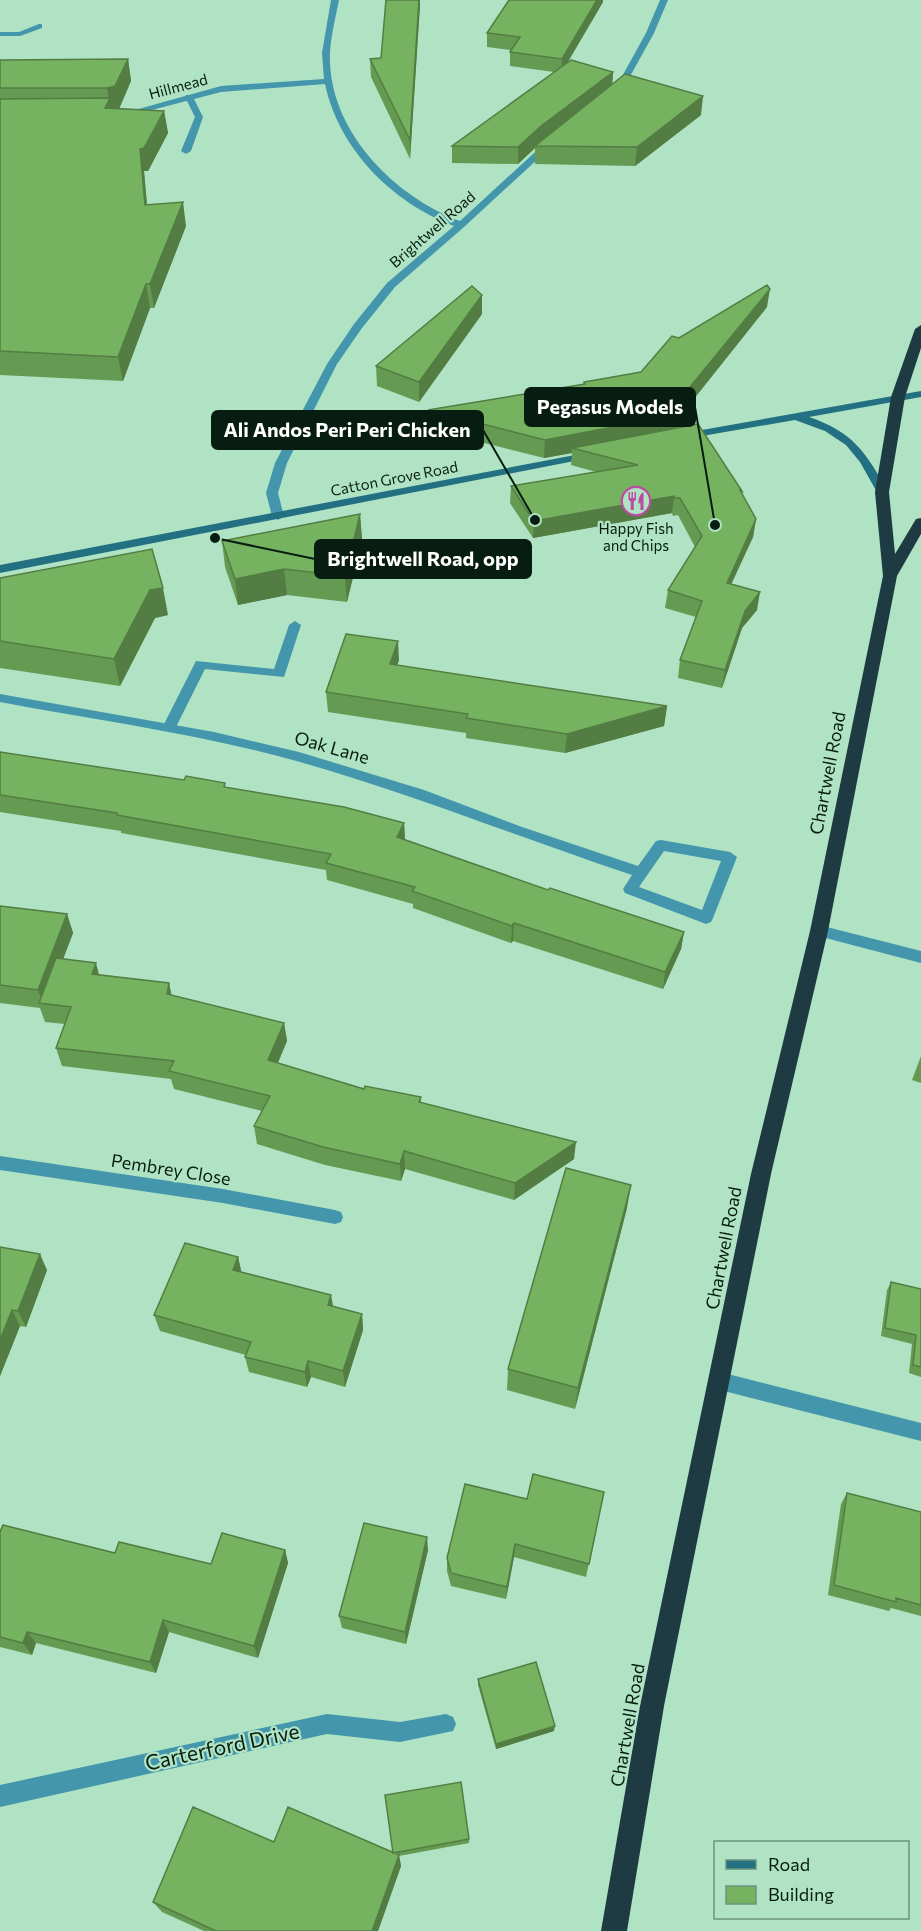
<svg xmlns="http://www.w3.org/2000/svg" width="921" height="1931" font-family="Commissioner,sans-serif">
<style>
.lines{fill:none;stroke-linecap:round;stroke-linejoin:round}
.lane{fill:#4396ac;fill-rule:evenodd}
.street{fill:#4396ac;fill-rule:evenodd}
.secondary{fill:#247083;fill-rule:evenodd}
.highway{fill:#1e3b44;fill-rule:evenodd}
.wall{fill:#659a53}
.shaded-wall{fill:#537d43}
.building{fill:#76b360;stroke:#537d43;stroke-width:1.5}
.labels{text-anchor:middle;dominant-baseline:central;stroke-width:4.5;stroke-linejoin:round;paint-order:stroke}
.far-street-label{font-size:15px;fill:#081d12;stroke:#afe3c4}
.far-poi-label{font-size:15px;fill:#081d12;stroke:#afe3c4}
.street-label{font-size:18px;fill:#081d12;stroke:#afe3c4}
.near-street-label{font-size:21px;fill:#081d12;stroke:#afe3c4}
.leader{fill:none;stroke:#081d12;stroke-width:2}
.callout-dot{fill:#081d12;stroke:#afe3c4;stroke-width:2}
.callout{fill:#081d12;stroke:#081d12;stroke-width:2}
.callout-label{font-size:20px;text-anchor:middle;font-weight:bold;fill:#fff}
</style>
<rect width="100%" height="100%" fill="#afe3c4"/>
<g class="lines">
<path class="lane" d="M 186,95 L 192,95 L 203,117 L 191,151 L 186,154 L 181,151 L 195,117 L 185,97 Z
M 295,621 L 301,625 L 284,677 L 205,669 L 174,731 L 164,731 L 162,728 L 196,661 L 274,669 L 289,625 Z"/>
<path class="street" d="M 331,0 L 339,0 C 335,21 329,42 330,63 C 333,135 396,197 460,221 L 546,142 L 554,144 L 464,227 L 395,287 L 362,328 L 337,364 L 287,463 L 278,493 L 284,516 L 278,520 L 272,516 L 266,493 L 275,463 L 327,364 L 354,324 L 387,283 L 454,226 C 393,203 339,150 325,84 L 221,92 L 121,118 L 117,115 L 221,86 L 324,79 L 322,53 Z
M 660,0 L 668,0 L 654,33 L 622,91 L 615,93 L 614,91 L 646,33 Z
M 39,24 L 42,24 L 42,28 L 20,36 L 0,36 L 0,32 L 19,32 Z
M 0,694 L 214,732 L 299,752 L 424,790 L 522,827 L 638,866 L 656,841 L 661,840 L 730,852 L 737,857 L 713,918 L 711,922 L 706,924 L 625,893 L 623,889 L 632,875 C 521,838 412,794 300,762 C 202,734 100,721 0,702 ZM 664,851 L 721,861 L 702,910 L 639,887 Z
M 819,925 L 921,951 L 921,963 L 814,935 L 812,931 L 814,927 Z
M 0,1156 L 223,1189 L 335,1210 L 341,1212 L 343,1217 L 341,1222 L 335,1224 L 223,1203 L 0,1170 Z
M 720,1372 L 921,1423 L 921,1441 L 720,1390 L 714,1387 L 711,1381 L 714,1375 Z
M 327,1714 L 400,1722 L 446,1714 L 453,1717 L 456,1724 L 453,1731 L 400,1742 L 327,1734 L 0,1807 L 0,1785 Z"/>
<path class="secondary" d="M 921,391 L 921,397 L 809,417 C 853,432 866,452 888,492 L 882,496 L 878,494 L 860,462 L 846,445 L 825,431 L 795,420 L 685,439 L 679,436 L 685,433 Z
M 591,452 L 597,455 L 595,457 L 0,573 L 0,565 Z"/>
<path class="highway" d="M 921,325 L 921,348 L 905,397 L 889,492 L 895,554 L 916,519 L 921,518 L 921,534 L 897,576 L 828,931 L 771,1174 L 664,1706 L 627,1931 L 601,1931 L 640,1706 L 751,1174 L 810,931 L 883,576 L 875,492 L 891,397 L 915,329 Z"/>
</g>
<path class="wall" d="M 603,2 L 568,62 L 613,72 L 612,85 L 701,115 L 635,166 L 535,164 L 535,148 L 518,164 L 452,163 L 452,146 L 554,72 L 510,66 L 510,52 L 511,50 L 487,47 L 487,33 Z
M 420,5 L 410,159 L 371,77 L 370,59 L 381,58 Z
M 128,59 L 131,81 L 119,109 L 164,111 L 168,133 L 148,171 L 144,171 L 147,205 L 186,226 L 154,308 L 150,308 L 123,381 L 0,375 L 0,60 Z
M 482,295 L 482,314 L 419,402 L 377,386 L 376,366 Z
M 767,307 L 687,407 L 689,426 L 742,491 L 742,495 L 756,519 L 753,537 L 731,584 L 757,610 L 742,628 L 722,688 L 678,678 L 680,660 L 696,617 L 665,608 L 668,590 L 695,547 L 678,515 L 673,516 L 672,513 L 533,538 L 510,503 L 511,486 L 596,472 L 571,465 L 572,453 L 544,458 L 429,429 L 428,410 L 583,384 L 584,382 L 641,372 L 679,338 Z
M 360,514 L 362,540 L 347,602 L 287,595 L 238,605 L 225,567 L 222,541 Z
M 0,578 L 168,615 L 155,618 L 120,686 L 0,668 Z
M 399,660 L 397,665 L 667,706 L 664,726 L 565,753 L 466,738 L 466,733 L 328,712 L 326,692 Z
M 0,752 L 226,787 L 404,823 L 405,840 L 548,890 L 684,932 L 681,949 L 663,989 L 513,941 L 511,943 L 413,908 L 413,904 L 327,880 L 326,870 L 121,833 L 121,831 L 0,812 Z
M 0,906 L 67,914 L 73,933 L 63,959 L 99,975 L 169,983 L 171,995 L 284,1023 L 287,1041 L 278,1063 L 364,1089 L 421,1097 L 421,1103 L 574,1159 L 514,1200 L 405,1169 L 401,1181 L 325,1165 L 257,1144 L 254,1126 L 262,1111 L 174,1089 L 171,1079 L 62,1066 L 56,1048 L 65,1024 L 45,1022 L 40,1008 L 0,1003 Z
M 921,1056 L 921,1083 L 912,1080 Z
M 627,1208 L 575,1409 L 507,1390 L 508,1369 Z
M 0,1247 L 47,1270 L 26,1327 L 20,1326 L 0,1376 Z
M 238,1257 L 241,1272 L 333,1306 L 362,1314 L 363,1330 L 345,1387 L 311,1377 L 307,1387 L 249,1372 L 245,1357 L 246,1355 L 160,1331 L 154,1315 Z
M 891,1282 L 921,1289 L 921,1377 L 909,1373 L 912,1344 L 881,1336 L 887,1290 Z
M 604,1492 L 586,1577 L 514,1557 L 506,1599 L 451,1586 L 447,1571 L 447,1558 L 527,1499 Z
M 847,1493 L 921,1512 L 921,1616 L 891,1608 L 889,1611 L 828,1595 L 841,1504 Z
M 0,1532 L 115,1553 L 211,1564 L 285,1550 L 288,1563 L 258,1658 L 169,1632 L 156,1673 L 36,1643 L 32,1655 L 0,1647 Z
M 428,1550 L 406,1644 L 342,1628 L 339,1616 Z
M 478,1679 L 554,1731 L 496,1749 L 478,1685 Z
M 469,1839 L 469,1843 L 399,1856 L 401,1866 L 378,1931 L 204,1931 L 162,1912 L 153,1902 L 274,1842 L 393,1853 Z"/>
<path class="shaded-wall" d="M 419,0 L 420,0 L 420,5 L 410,159 L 410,140 Z
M 597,0 L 603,0 L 603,2 L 561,73 L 562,59 Z
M 128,59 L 131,81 L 119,109 L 105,108 L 109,100 L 107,88 Z
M 613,72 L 612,89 L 535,146 L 535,148 L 518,164 L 518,147 L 541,126 Z
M 703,96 L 701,115 L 635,166 L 637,147 Z
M 164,111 L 168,133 L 148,171 L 144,171 L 149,228 L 145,205 L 140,149 Z
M 183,202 L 186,226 L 154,308 L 150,284 Z
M 146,284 L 150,308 L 123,381 L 118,357 Z
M 770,289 L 767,307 L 682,414 L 691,412 L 688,431 L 572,448 L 572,453 L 544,458 L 545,440 L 681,398 Z
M 482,295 L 482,314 L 419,402 L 419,382 Z
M 674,496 L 672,513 L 533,538 L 534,521 Z
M 360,514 L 362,540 L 347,602 L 345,576 Z
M 756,519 L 753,537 L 724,600 L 727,583 Z
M 284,569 L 287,595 L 238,605 L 235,579 Z
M 163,588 L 168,615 L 155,618 L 120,686 L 114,659 L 150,590 Z
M 760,592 L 757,610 L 742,628 L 722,688 L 725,670 L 745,611 Z
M 398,641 L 399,660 L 391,684 L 390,664 Z
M 667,706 L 664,726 L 565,753 L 567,734 Z
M 404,823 L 405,841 L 397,837 Z
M 67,914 L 73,933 L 46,1004 L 43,1004 L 38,990 Z
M 514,923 L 513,941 L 511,943 L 512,926 Z
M 684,932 L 681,949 L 663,989 L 665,972 Z
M 96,963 L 101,982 L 92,974 Z
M 169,983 L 173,1002 L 167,994 Z
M 284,1023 L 287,1041 L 271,1078 L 268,1060 Z
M 576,1142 L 574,1159 L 514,1200 L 515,1183 Z
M 404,1151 L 405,1169 L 401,1181 L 400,1164 Z
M 631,1185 L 627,1208 L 575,1409 L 578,1388 Z
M 40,1254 L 47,1270 L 26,1327 L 18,1311 Z
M 238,1257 L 242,1274 L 233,1270 Z
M 331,1295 L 334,1311 L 328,1305 Z
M 12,1310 L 20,1326 L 0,1376 L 0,1340 Z
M 362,1314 L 363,1330 L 345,1387 L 343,1371 Z
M 308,1361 L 311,1377 L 307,1387 L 305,1372 Z
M 427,1537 L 428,1550 L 406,1644 L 405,1632 Z
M 515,1544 L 514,1557 L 506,1599 L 507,1587 Z
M 285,1550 L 288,1563 L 258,1658 L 254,1646 Z
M 163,1620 L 169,1632 L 156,1673 L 150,1662 Z
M 27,1632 L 36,1643 L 32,1655 L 23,1643 Z
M 555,1726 L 554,1731 L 496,1749 L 496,1744 Z
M 399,1855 L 401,1866 L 378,1931 L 372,1931 Z"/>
<path class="building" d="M 386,0 L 419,0 L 410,140 L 370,59 L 381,58 Z
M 509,0 L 597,0 L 562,59 L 510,52 L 520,37 L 487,33 Z
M 128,59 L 115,86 L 107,88 L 0,88 L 0,60 Z
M 571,60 L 613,72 L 541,126 L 518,147 L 452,146 Z
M 625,74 L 703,96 L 637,147 L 535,146 Z
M 110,98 L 105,108 L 164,111 L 144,148 L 140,149 L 145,205 L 183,202 L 150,284 L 146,284 L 118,357 L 0,351 L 0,99 Z
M 767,285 L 770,289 L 681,398 L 691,412 L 545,440 L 428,410 L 585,384 L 584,382 L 641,372 L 672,336 L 679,338 Z
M 472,286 L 482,295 L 419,382 L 376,366 Z
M 698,424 L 742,491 L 740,490 L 756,519 L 727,583 L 760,592 L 745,611 L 725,670 L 680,660 L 702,601 L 668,590 L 702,536 L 680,498 L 675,498 L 674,496 L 534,521 L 511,486 L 638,465 L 572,448 Z
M 360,514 L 345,576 L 284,569 L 235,579 L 222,541 Z
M 152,549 L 163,588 L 150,590 L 114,659 L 0,641 L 0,578 Z
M 346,634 L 398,641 L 390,664 L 667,706 L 567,734 L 466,718 L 468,714 L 326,692 Z
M 0,752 L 184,780 L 186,776 L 225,783 L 224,787 L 344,807 L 404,823 L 397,837 L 548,890 L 550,888 L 684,932 L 665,972 L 514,923 L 512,926 L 412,891 L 415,887 L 326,863 L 331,854 L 117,815 L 117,813 L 0,795 Z
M 0,906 L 67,914 L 38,990 L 0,985 Z
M 56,958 L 96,963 L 92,974 L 169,983 L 167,994 L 284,1023 L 268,1060 L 364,1089 L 365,1086 L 421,1097 L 419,1102 L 576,1142 L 515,1183 L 404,1151 L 400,1164 L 323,1147 L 254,1126 L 270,1096 L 169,1071 L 174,1061 L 56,1048 L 71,1007 L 39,1003 Z
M 566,1168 L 631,1185 L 578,1388 L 508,1369 Z
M 185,1243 L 238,1257 L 233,1270 L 331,1295 L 328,1305 L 362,1314 L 343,1371 L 308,1361 L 305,1372 L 245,1357 L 251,1342 L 154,1315 Z
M 0,1247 L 40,1254 L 18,1311 L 12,1310 L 0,1340 Z
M 891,1282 L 921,1289 L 921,1367 L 913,1365 L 916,1335 L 885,1328 Z
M 533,1474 L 604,1492 L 589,1564 L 515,1544 L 507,1587 L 451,1573 L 447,1558 L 465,1484 L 527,1499 Z
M 847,1493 L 921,1512 L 921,1605 L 896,1598 L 896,1602 L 834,1585 Z
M 364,1523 L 427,1537 L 405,1632 L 339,1616 Z
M 3,1525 L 115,1553 L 119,1542 L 211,1564 L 222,1533 L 285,1550 L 254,1646 L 163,1620 L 150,1662 L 27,1632 L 23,1643 L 0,1637 L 0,1532 Z
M 536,1662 L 555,1726 L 496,1744 L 478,1679 Z
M 461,1782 L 469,1839 L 393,1853 L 385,1795 Z
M 193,1807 L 274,1842 L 288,1807 L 399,1855 L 372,1931 L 216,1931 L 153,1902 Z"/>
<defs>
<g id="restaurant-ring" transform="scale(1.5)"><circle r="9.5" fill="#afe3c4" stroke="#be4aa3" stroke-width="1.5"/><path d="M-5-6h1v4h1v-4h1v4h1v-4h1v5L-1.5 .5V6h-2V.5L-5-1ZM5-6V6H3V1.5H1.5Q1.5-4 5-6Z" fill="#be4aa3"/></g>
</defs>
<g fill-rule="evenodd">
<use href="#restaurant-ring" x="636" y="501"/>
</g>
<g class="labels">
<g class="far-street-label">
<text transform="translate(178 86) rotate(-15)">Hillmead</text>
<text transform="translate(432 229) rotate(-41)">Brightwell Road</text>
<text transform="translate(394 478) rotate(-11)">Catton Grove Road</text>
</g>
<g class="far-poi-label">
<text x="636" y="528">Happy Fish<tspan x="636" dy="17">and Chips</tspan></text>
</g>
<g class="street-label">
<text transform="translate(332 747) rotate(16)">Oak Lane</text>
<text transform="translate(827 773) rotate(-79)">Chartwell Road</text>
<text transform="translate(171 1169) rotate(9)">Pembrey Close</text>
<text transform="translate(723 1248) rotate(-79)">Chartwell Road</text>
<text transform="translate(627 1725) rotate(-80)">Chartwell Road</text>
</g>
<g class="near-street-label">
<text transform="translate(222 1746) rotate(-12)">Carterford Drive</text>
</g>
</g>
<path class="leader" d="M715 525L695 407M535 520L483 430M215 538L315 559"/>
<g class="callout-dot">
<circle cx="715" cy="525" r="6"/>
<circle cx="535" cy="520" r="6"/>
<circle cx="215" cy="538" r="6"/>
</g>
<g class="callout">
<rect x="525" y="388" width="170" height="38" rx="6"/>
<rect x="212" y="411" width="271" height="38" rx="6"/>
<rect x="315" y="540" width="216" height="38" rx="6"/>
</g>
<g class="callout-label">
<text x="610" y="414">Pegasus Models</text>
<text x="347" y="437">Ali Andos Peri Peri Chicken</text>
<text x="423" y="566">Brightwell Road, opp</text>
</g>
<rect x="714" y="1841" width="195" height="78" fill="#afe3c4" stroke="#6c947d" stroke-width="1.5"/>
<rect x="726" y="1860" width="30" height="9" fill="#247083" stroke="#6c947d" stroke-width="1.5"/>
<text x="768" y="1871" font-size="18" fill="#081d12">Road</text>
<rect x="726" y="1886" width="30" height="18" fill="#76b360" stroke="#6c947d" stroke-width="1.5"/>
<text x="768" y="1901" font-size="18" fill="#081d12">Building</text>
</svg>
